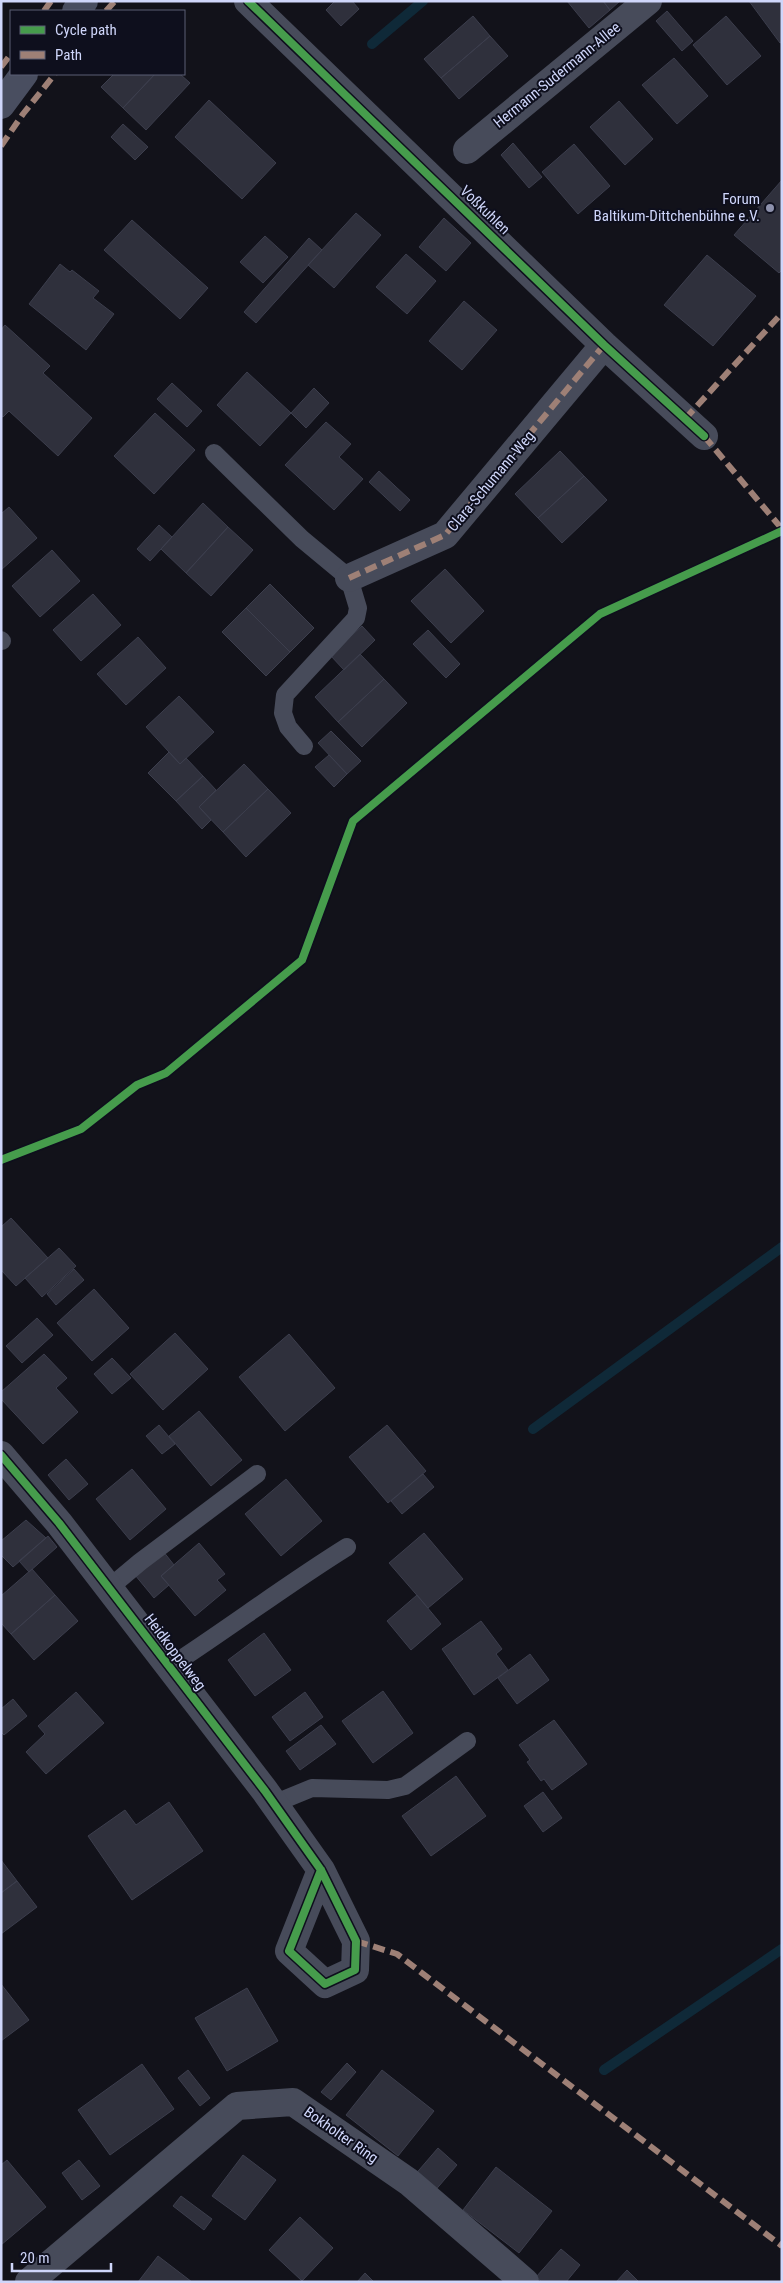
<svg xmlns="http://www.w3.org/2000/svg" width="783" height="2283" font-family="'Roboto Condensed',sans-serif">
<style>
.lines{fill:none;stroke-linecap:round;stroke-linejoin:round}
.stream{stroke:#0f2938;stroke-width:10}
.building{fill:#2f303c;stroke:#3c3e4d}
.service{stroke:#474b5a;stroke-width:18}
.minor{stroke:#474b5a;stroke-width:28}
.secondary{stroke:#494e60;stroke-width:28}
.quiet{stroke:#9e8076;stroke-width:6;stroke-dasharray:12 6;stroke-linecap:butt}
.cycleway-casing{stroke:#0e0f1d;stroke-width:11}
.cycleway{stroke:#469c4c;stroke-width:8}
.poi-dot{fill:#8d91ac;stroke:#0e0f1d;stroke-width:2}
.labels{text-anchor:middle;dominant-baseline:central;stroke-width:4;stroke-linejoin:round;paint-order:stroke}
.street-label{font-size:15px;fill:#cfd6fa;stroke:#0e0f1d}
.poi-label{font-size:15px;fill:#cfd6fa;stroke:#0e0f1d;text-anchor:end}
</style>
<rect width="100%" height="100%" fill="#12121a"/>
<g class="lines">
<path class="stream" d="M 372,44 L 423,1
M 533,1429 L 782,1247
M 604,2070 L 782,1949"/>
</g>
<path class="building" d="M 335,1 L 352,1 L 359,9 L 341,26 L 326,10 Z
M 567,1 L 603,1 L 610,10 L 589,28 Z
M 603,1 L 620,1 L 610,10 Z
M 749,1 L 782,1 L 782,42 L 780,43 Z
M 667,11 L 693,41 L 682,51 L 656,21 Z
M 473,16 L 490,36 L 441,78 L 424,59 Z
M 726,16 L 761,56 L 727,85 L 693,45 Z
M 490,36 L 508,56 L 459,99 L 441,78 Z
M 674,58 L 708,96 L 677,124 L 642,85 Z
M 114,74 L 155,74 L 123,108 L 101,87 Z
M 155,74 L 180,74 L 190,83 L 146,130 L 123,108 Z
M 209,100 L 276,163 L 242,199 L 175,137 Z
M 619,101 L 653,139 L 625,165 L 590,127 Z
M 123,124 L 148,147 L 135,160 L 111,137 Z
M 513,143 L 542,177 L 529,188 L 501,155 Z
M 574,144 L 610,186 L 578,214 L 542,172 Z
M 782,180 L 782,270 L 779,273 L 734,235 Z
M 356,213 L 381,235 L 334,288 L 308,265 Z
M 444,218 L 471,243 L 446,271 L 419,247 Z
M 132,220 L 208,288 L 180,319 L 104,250 Z
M 265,236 L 288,257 L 263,283 L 240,262 Z
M 309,238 L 322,250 L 256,323 L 244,312 Z
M 406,254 L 436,281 L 407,314 L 376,287 Z
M 707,255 L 756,296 L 713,346 L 664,305 Z
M 60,264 L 70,272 L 72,270 L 99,291 L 93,298 L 114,314 L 86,350 L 29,304 Z
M 464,301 L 497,330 L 462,370 L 429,341 Z
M 5,325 L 50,366 L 43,373 L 92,418 L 58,456 L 9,411 L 3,417 L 1,416 L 1,330 Z
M 247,372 L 291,413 L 260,446 L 217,405 Z
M 172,383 L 202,411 L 187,427 L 157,399 Z
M 314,388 L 329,403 L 306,428 L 291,413 Z
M 155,413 L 195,450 L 154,494 L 114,456 Z
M 326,422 L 351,444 L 339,457 L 363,479 L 334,510 L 285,465 Z
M 560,451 L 584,476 L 538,518 L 515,494 Z
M 379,471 L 410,500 L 400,511 L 369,482 Z
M 584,476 L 607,500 L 562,543 L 538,518 Z
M 203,503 L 228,527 L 186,573 L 161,549 Z
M 9,507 L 37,538 L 1,570 L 1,514 Z
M 159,525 L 172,537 L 150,561 L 137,549 Z
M 228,527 L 253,550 L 211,596 L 186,573 Z
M 52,550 L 80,581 L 40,617 L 12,586 Z
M 445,569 L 484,611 L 451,643 L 411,601 Z
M 270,584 L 314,628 L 290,652 L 246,608 Z
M 93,594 L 121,625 L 81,661 L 53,630 Z
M 246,608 L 290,652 L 266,676 L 222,632 Z
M 362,626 L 375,640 L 344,670 L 330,655 Z
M 428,630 L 460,664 L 446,678 L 413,644 Z
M 138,637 L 166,668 L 126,705 L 97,674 Z
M 360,654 L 384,679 L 338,722 L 315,697 Z
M 384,679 L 407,703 L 362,747 L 338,722 Z
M 179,696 L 214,732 L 180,764 L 146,727 Z
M 331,731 L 361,761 L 347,774 L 318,743 Z
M 169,752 L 180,764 L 186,758 L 203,776 L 176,801 L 148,773 Z
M 329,755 L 347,774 L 334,787 L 315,767 Z
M 244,764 L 268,789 L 223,832 L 199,807 Z
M 203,776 L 216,790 L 199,807 L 211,820 L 202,829 L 176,801 Z
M 268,789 L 291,813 L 246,857 L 223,832 Z
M 11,1218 L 48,1258 L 16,1286 L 1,1270 L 1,1227 Z
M 59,1248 L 76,1266 L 42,1297 L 25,1278 Z
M 74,1269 L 84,1280 L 56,1305 L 47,1294 Z
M 94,1289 L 129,1328 L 92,1361 L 57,1323 Z
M 37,1318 L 53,1335 L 22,1363 L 6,1346 Z
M 175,1333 L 208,1369 L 163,1410 L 130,1374 Z
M 289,1334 L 335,1388 L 285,1431 L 239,1377 Z
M 44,1354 L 67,1378 L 56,1388 L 78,1412 L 43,1444 L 1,1399 L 1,1392 Z
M 112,1358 L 131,1378 L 112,1394 L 94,1374 Z
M 199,1411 L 242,1460 L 211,1486 L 169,1436 Z
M 159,1425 L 175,1444 L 162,1454 L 146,1436 Z
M 387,1425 L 426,1471 L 388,1503 L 349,1457 Z
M 66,1459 L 88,1484 L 69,1500 L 48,1475 Z
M 132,1469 L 166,1509 L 130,1540 L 96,1499 Z
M 423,1474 L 434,1487 L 402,1514 L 391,1501 Z
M 286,1479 L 322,1521 L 281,1556 L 245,1514 Z
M 26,1520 L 46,1538 L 13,1567 L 1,1555 L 1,1541 Z
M 424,1533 L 463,1579 L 428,1608 L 389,1563 Z
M 48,1536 L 57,1547 L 29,1572 L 19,1561 Z
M 199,1543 L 225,1574 L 217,1580 L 226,1590 L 195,1616 L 161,1576 Z
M 163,1551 L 174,1565 L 161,1576 L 169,1585 L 154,1598 L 135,1575 Z
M 32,1569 L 55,1595 L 11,1634 L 1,1623 L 1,1596 Z
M 55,1595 L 78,1621 L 34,1660 L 11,1634 Z
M 417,1595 L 441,1624 L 411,1650 L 387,1621 Z
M 481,1621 L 502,1649 L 496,1654 L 508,1670 L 474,1695 L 442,1649 Z
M 264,1633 L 291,1670 L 255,1696 L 228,1660 Z
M 530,1654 L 549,1680 L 517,1704 L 498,1678 Z
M 383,1691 L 413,1733 L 373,1763 L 342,1721 Z
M 76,1692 L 104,1723 L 46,1774 L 26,1752 L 45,1734 L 38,1726 Z
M 305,1692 L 323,1717 L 290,1741 L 272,1717 Z
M 13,1699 L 27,1716 L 4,1735 L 1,1732 L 1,1709 Z
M 554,1720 L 587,1764 L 552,1790 L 544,1779 L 541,1781 L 527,1762 L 530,1760 L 519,1745 Z
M 321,1725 L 336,1744 L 300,1770 L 286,1751 Z
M 456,1776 L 486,1816 L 431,1856 L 402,1816 Z
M 543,1792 L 562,1818 L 543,1832 L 524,1806 Z
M 169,1802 L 203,1851 L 132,1900 L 88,1836 L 125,1810 L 136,1825 Z
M 1,1860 L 17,1881 L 1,1893 Z
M 17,1881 L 37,1907 L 1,1934 L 1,1893 Z
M 1,1984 L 29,2020 L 1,2041 Z
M 247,1988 L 278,2041 L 227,2071 L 195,2018 Z
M 347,2063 L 356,2072 L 331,2100 L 321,2092 Z
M 142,2064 L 174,2109 L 110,2155 L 78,2110 Z
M 188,2070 L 210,2098 L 200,2106 L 178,2078 Z
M 382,2070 L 434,2111 L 398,2156 L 346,2115 Z
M 438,2148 L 457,2165 L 433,2193 L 413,2177 Z
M 243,2155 L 276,2180 L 245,2220 L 212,2196 Z
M 7,2160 L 46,2207 L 1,2245 L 1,2165 Z
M 79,2160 L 100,2186 L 82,2200 L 62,2173 Z
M 496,2167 L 552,2211 L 519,2253 L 463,2210 Z
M 181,2196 L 212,2219 L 204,2230 L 173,2206 Z
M 300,2217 L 333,2248 L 302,2281 L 269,2250 Z
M 561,2249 L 580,2265 L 566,2282 L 542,2282 L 536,2277 Z
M 158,2256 L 192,2282 L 138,2282 Z
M 627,2270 L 639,2282 L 616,2282 Z
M 365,2273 L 374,2282 L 357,2282 Z"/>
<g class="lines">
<path class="service" d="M 214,453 L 302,539 L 349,578 L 358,608 L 356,618 L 285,695 L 283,713 L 288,727 L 304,746
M 1,640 L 2,641
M 109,1588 L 140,1562 L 257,1474
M 169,1667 C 229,1628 286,1585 347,1547
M 273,1804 L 312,1788 L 388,1790 L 405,1786 L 467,1741"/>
<path class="minor" d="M 248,1 L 604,345 L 704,436
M 467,150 L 648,1
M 349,578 L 445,535 L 604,345
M 1,1455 L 59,1523 L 265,1791 L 321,1870 L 356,1941 L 355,1970 L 325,1984 L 289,1951 L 321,1870
M 29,2282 L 237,2106 L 293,2102 L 409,2182 L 525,2282"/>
<path class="secondary" d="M 76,11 L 84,1
M 1,105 L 24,74"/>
<path class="quiet" d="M 44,11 L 51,1
M 106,11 L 115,1
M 1,67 L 11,54
M 1,146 L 23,114 L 55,74
M 685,419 L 782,313
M 704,436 L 782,529
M 349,578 L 445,535 L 604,345
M 356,1941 L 397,1954 L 782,2246"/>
<g class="cycleway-casing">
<path id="cycleway" d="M 248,1 L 604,345 L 704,436
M 1,1160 L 81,1129 L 137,1085 L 166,1073 L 302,960 L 353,821 L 600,614 L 782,531
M 1,1455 L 59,1523 L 265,1791 L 321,1870 L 356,1941 L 355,1970 L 325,1984 L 289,1951 L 321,1870"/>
</g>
<use href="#cycleway" class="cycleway"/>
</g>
<circle class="poi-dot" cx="770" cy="208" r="5"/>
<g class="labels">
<g class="street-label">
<text transform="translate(557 75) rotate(-39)">Hermann-Sudermann-Allee</text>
<text transform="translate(485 210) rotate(44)">Voßkuhlen</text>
<text transform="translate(491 481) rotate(-50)">Clara-Schumann-Weg</text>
<text transform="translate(175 1652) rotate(53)">Heidkoppelweg</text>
<text transform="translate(341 2135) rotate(35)">Bokholter Ring</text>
</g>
<g class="poi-label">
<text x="760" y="199">Forum<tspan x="760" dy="17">Baltikum-Dittchenbühne e.V.</tspan></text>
</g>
</g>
<rect width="783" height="2283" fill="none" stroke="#cfd6fa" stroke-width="5"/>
<rect x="10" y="10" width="175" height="65" fill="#0e0f1d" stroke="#5b5f75"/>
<rect x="20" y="26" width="25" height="8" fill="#469c4c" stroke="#5b5f75"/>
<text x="55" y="35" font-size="15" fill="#cfd6fa">Cycle path</text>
<rect x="20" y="51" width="25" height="8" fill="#9e8076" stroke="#5b5f75"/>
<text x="55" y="60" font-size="15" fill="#cfd6fa">Path</text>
<path d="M12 2263v8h99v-8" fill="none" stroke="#cfd6fa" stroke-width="2.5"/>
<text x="20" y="2263" font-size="15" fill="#cfd6fa" stroke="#0e0f1d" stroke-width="4" paint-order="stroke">20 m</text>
</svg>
